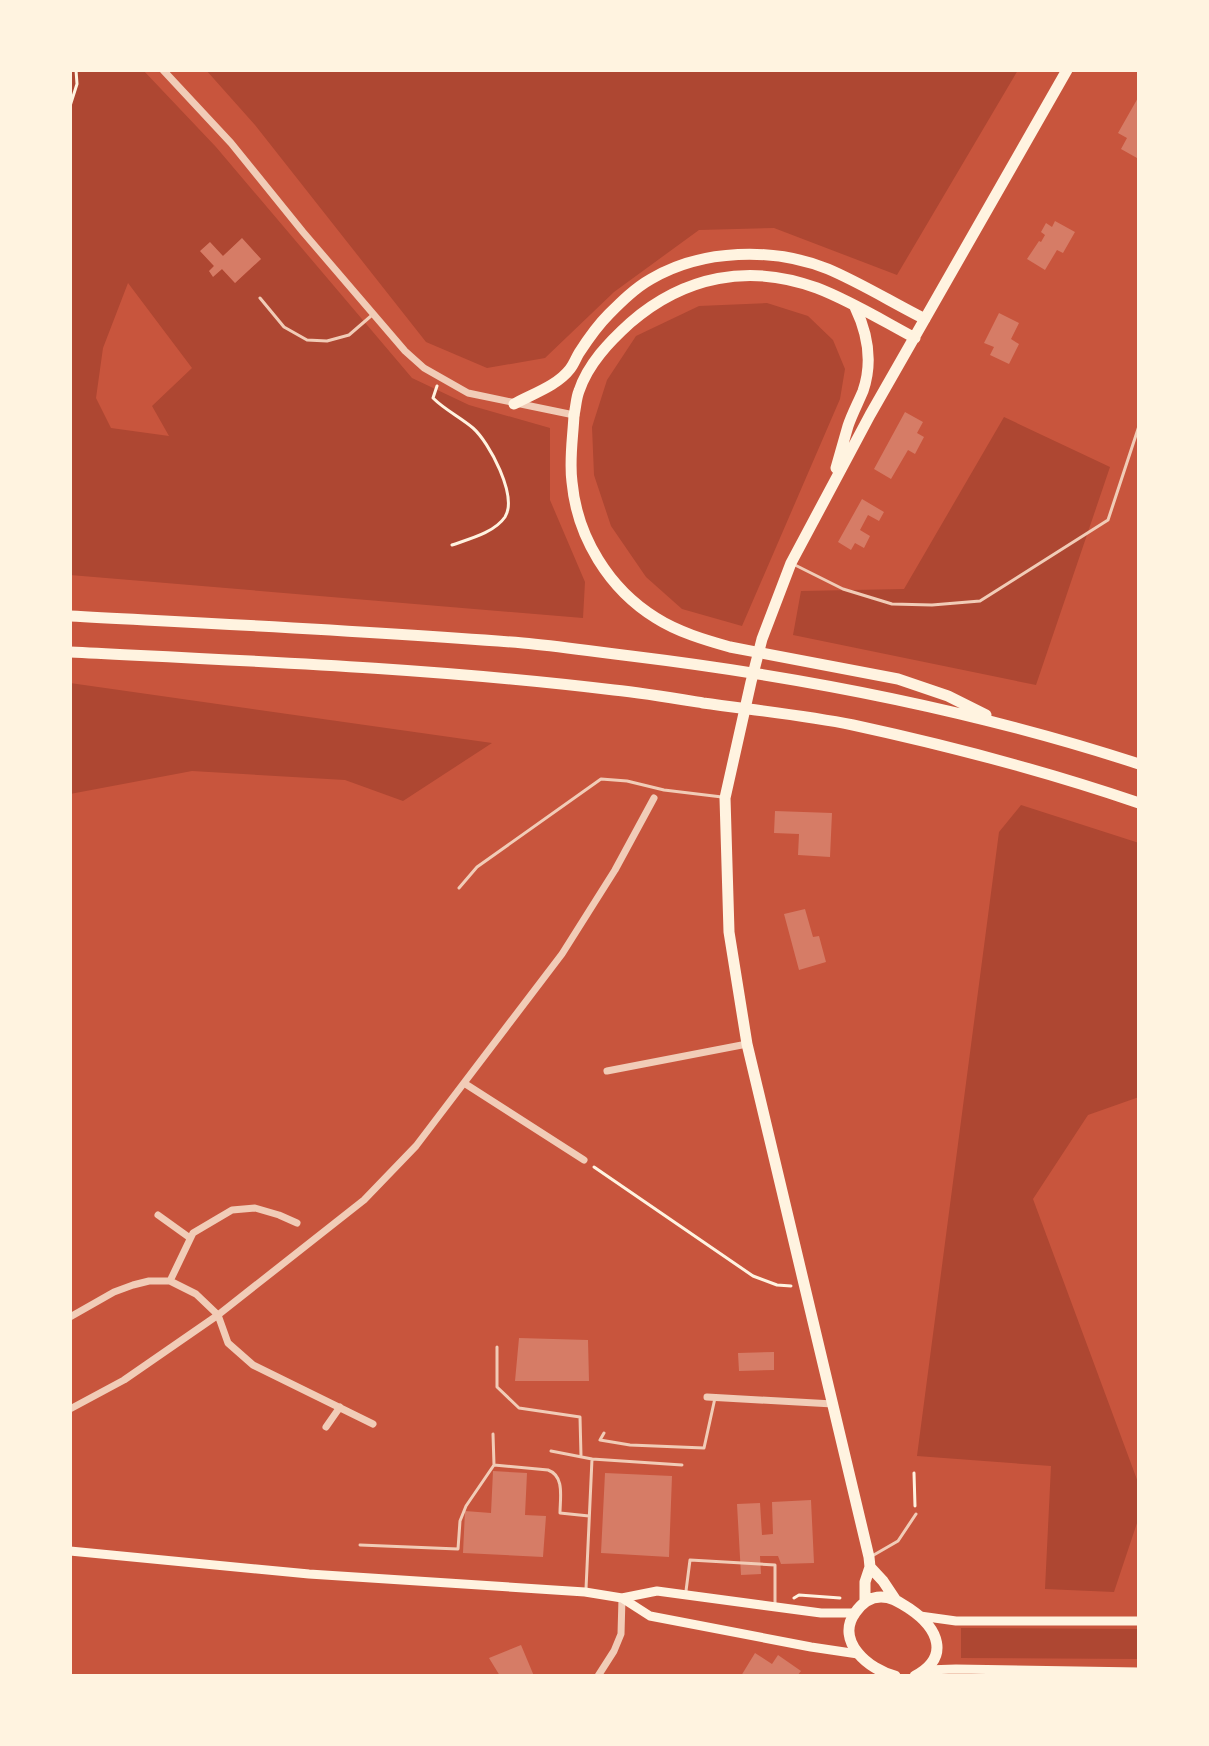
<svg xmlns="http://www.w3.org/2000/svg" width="1209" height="1746" font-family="Overpass,sans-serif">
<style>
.green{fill:#ae4732;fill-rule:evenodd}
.building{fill:#d67c66}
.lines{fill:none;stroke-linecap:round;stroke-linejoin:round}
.path{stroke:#fff3e0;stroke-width:3}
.service{stroke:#f1ccb7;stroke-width:3}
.minor{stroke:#f1ccb7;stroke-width:7}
.secondary{stroke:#fff3e0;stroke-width:9}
.primary{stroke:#fff3e0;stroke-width:11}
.trunk{stroke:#fff3e0;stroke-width:11}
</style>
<rect width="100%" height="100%" fill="#c8553d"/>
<path class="green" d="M 70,70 L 143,70 L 216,147 L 412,378 L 469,405 L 550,428 L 550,500 L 585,582 L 583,618 L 70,575 ZM 242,239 L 261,259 L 235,283 L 222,269 L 213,276 L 209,271 L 214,266 L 200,251 L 223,256 ZM 128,283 L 192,368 L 152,406 L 169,436 L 111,428 L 96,398 L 103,348 Z
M 206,70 L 1018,70 L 897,275 L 774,228 L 699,230 L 614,292 L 545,358 L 487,368 L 426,342 L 255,125 Z
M 767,303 L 808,316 L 833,340 L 845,369 L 840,399 L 742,626 L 682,609 L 646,577 L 611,526 L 594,475 L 592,427 L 607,380 L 636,336 L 699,306 Z
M 1004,417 L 1110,467 L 1036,685 L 793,635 L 801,591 L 904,589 Z
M 70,683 L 492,743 L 403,801 L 345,780 L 192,771 L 70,794 Z
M 1021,805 L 1139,843 L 1139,1097 L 1088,1115 L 1033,1199 L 1139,1485 L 1139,1517 L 1114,1592 L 1045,1589 L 1051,1466 L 917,1456 L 999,832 Z
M 961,1628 L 1139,1629 L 1139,1659 L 961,1658 Z"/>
<path class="building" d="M 1139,96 L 1139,154 L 1137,158 L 1121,149 L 1127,138 L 1118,133 Z
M 1055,221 L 1075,232 L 1063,253 L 1057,250 L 1045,270 L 1027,259 L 1039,241 L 1041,242 L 1045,235 L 1041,232 L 1046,223 L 1052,227 Z
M 242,238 L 261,259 L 235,283 L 222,269 L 213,277 L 209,271 L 214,266 L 200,251 L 210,242 L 223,256 Z
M 999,313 L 1019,323 L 1011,339 L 1019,344 L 1009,364 L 990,355 L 994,347 L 984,343 Z
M 905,412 L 923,422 L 917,433 L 924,437 L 915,454 L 908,450 L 891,479 L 874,469 Z
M 862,499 L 884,512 L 879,521 L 868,515 L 860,530 L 870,536 L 864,548 L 855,543 L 851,550 L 838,542 Z
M 775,811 L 832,813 L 830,857 L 798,855 L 799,834 L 774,833 Z
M 805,909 L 813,937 L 819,936 L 826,962 L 799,970 L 784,914 Z
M 519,1338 L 588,1340 L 589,1381 L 515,1381 Z
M 774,1352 L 774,1370 L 739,1371 L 738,1353 Z
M 493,1471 L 527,1473 L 525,1515 L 546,1516 L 543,1557 L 463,1553 L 465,1511 L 491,1513 Z
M 605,1473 L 672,1476 L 669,1557 L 601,1553 Z
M 811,1500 L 814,1563 L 781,1564 L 778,1556 L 760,1556 L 761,1574 L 741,1575 L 737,1504 L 760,1503 L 762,1535 L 773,1534 L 772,1502 Z
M 521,1645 L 534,1676 L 500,1676 L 489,1658 Z
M 755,1653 L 772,1664 L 778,1655 L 801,1671 L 797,1676 L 741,1676 Z"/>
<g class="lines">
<path class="path" d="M 70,106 L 77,84 L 76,70
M 437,386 L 433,398 C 445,410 460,417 473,428 C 489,442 518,496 505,517 C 494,533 469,539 452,545
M 594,1167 L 753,1276 L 777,1285 L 791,1286
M 914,1473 L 915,1506
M 794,1598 L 799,1595 L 840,1598"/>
<path class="service" d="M 260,298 L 284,327 L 307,340 L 327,341 L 349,335 L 371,316
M 795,565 L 843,589 L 892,604 L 932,605 L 980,601 L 1108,520 L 1139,426
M 459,888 L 477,867 L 601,779 L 627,781 L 664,790 L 722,797
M 497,1347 L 497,1387 L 519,1408 L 580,1417 L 581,1456
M 604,1433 L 600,1440 L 630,1445 L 704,1448 L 715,1398
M 493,1434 L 494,1465 L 548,1470 C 565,1476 560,1498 560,1513 L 589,1516
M 551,1451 L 592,1459 L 586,1589
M 592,1459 L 682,1465
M 360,1545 L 458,1549 L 460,1521 L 466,1506 L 494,1465
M 872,1556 L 898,1541 L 916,1514
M 686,1591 L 690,1560 L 775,1565 L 775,1606"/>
<path class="minor" d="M 163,70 L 231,143 L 303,232 L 405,351 L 424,368 L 468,393 L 574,415
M 607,1071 L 747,1044
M 464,1083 L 584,1160
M 158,1215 L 190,1238
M 170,1281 L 193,1233 L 232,1210 L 255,1208 L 279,1215 L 297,1223
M 70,1317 L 114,1292 L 133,1285 L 149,1281 L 170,1281 L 196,1294 L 218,1315 L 228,1343 L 253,1365 L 373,1424
M 707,1397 L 833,1404
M 70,1409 L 124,1380 L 218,1315 L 364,1200 L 416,1146 L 562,954 L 615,870 L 654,798
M 326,1427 L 340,1407
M 598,1676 L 614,1651 L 621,1634 L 622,1598"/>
<path class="secondary" d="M 70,1551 L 309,1574 L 585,1592 L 622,1598 L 657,1591 L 821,1613 L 854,1613
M 622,1598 L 650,1616 L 811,1647 L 858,1654
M 920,1616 L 956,1621 L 1139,1621
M 926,1670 L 956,1669 L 1139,1672"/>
<path class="primary" d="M 514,404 C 532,394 557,386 570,369 C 574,364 576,358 579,353 C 588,339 597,326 609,314 C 621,302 635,288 651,279 C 702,249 773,247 828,269 C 861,283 893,303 925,319
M 574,415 C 576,407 576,398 579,391 C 588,364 609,342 630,323 C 684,276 749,263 817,288 C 851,301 883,321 915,338
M 836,468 C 840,454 844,440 848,426 C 852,414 858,403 863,391 C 873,362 868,334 855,307
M 870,1567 L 883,1581 L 895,1599
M 865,1602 L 865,1582 L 870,1567 L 869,1557 L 747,1044 L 729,932 L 725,798 L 751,682 L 762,639 L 791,563 L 870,415 L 1067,70
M 895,1676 C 869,1670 835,1641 855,1613 C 861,1604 870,1597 881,1597 C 893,1597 900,1603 910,1609 C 938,1628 951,1657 915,1676"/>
<path class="trunk" d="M 574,415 C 573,437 569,460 572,482 C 577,537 609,589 656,618 C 678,632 705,640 730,647 L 898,679 L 948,696 L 986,715
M 70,616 C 221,624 372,631 523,643 C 559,646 595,652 631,656 C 803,677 974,710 1139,764
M 70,652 C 251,661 433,668 614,690 C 644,693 673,698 703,703 C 753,710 804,715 853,725 C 950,746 1045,771 1139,803"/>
</g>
<rect width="1209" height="1746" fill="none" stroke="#fff3e0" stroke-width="144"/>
</svg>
